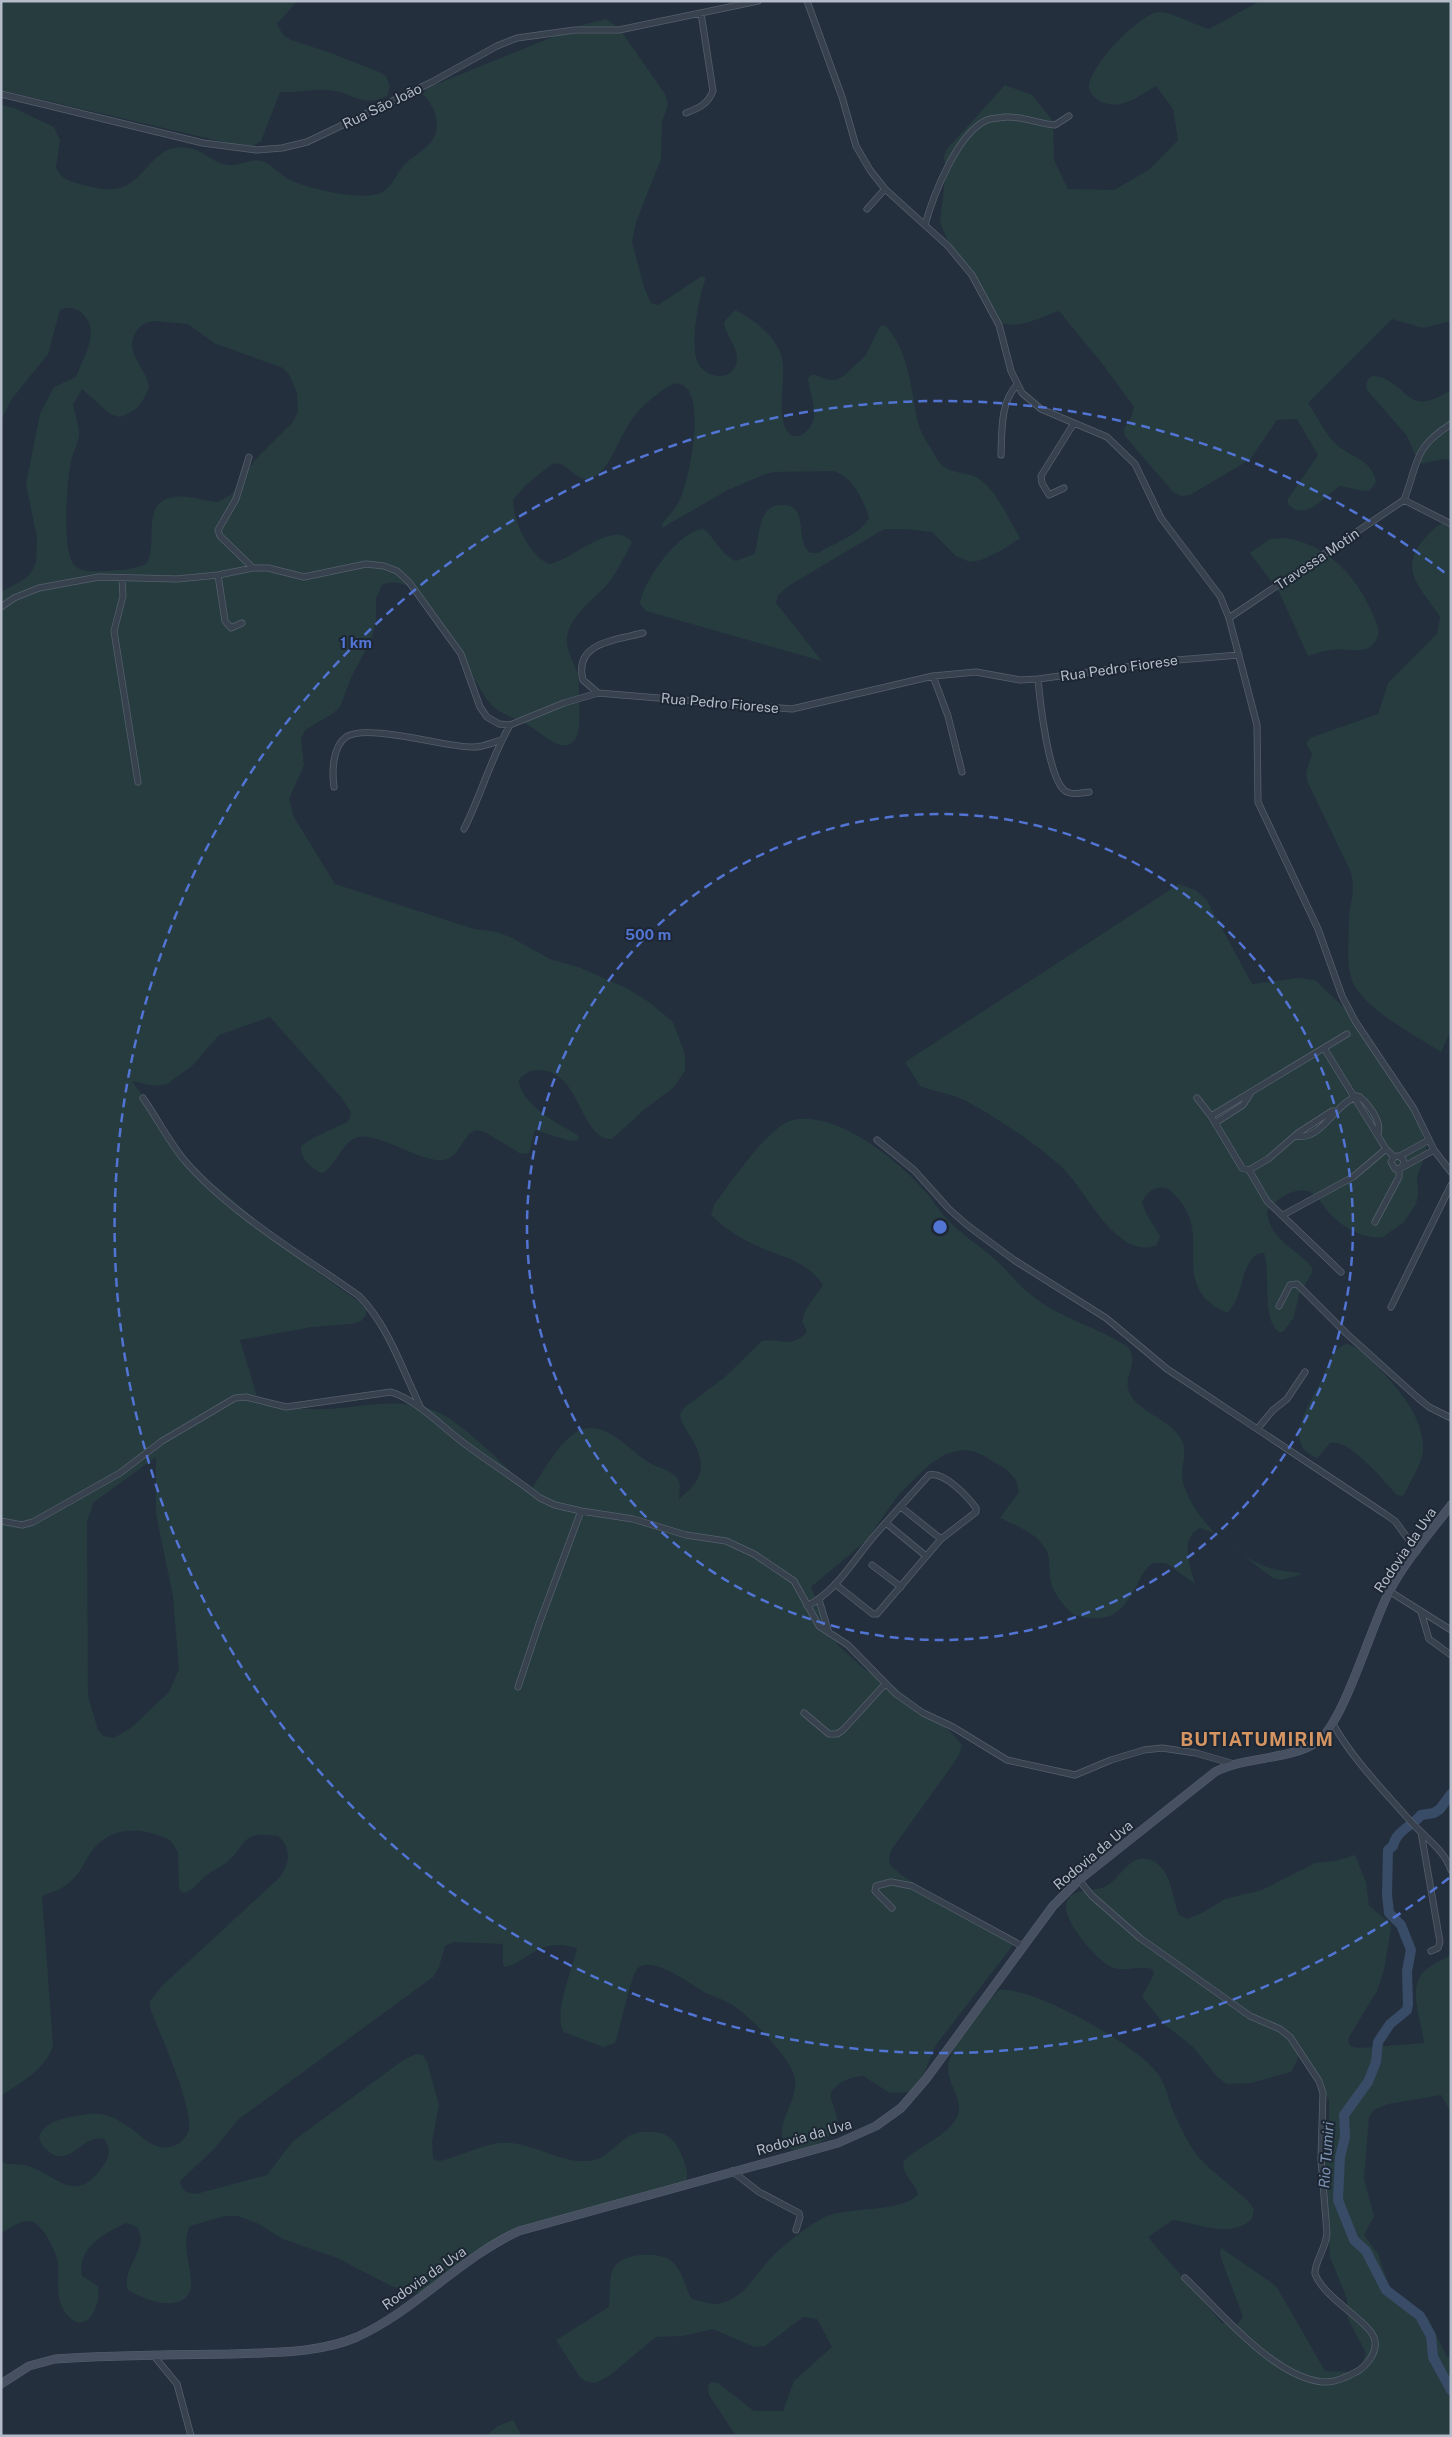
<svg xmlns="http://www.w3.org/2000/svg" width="1452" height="2437" font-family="'Public Sans',sans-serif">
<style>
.green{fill:#263c3f;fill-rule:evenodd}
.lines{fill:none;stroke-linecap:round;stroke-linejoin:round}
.river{stroke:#394c67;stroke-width:10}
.street-casing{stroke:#565f6c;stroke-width:7}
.secondary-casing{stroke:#565f6c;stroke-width:9}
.street{stroke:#38414e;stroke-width:5.5}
.secondary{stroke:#465061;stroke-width:8}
.ring{fill:none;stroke:#5274d3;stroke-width:2.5;stroke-dasharray:9 6}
.labels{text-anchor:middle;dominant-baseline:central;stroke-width:4;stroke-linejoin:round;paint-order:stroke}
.street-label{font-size:14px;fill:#b4bcc9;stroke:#1d2633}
.water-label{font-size:15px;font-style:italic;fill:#7c92b1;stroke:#1d2633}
.district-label{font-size:19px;font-weight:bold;letter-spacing:1px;fill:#d59563;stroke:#1d2633}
.centre{fill:#5274d3;stroke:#1d2633;stroke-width:2.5}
.ring-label{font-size:15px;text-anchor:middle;font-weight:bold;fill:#5274d3;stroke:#1d2633;stroke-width:4;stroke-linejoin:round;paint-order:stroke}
</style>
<rect width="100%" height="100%" fill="#242f3e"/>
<path class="green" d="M 1,1 L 297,1 L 277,24 L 283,35 L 291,40 L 331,53 L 379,72 L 386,76 L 390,87 L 387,96 C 361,109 353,92 328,90 C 312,89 296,93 280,92 L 261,141 L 251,147 L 236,145 L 1,90 Z
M 1260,1 L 1451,1 L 1451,321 L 1423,328 L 1392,319 L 1308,403 C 1316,415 1323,429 1332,440 C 1346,457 1372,457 1376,482 L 1370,490 L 1363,491 L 1340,486 C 1325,495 1306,523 1288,504 L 1288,499 L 1318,455 L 1297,419 L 1277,420 L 1251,458 L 1244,463 L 1190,495 L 1181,496 L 1173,492 L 1125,436 L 1124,429 L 1131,418 L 1134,407 L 1101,362 L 1059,311 C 1041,317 1020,329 1002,323 L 947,239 L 940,223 L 946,170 L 944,157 L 946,150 L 1005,85 L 1032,95 L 1053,121 L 1054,160 L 1068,189 L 1114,190 L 1150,169 L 1178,140 L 1173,109 L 1156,86 C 1138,96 1121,112 1100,101 C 1094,98 1089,93 1089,86 C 1090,66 1138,15 1158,12 C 1170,11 1195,25 1209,29 Z
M 606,19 L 619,28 L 665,94 L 668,105 L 662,122 L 661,159 L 636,222 L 632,242 L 644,287 L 651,303 L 658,305 L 702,276 L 706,278 C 699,295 690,343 697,361 C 705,381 737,382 737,358 C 737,346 725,335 724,322 L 735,310 C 754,319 778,338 782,359 C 786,380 778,403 784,424 C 790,447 813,433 814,416 C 815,403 809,391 808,378 L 813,374 L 829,380 L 836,380 L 845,375 L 866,355 L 880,326 L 885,325 C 908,349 911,387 917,418 C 919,432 930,446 937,459 C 947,477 968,469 982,481 C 999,495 1009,520 1020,538 L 1002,550 L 981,560 L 970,562 L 956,556 L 932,532 L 906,529 L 884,529 L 790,585 L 778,595 L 776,603 L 822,661 L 646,611 L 640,604 C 643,581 680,529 704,529 C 716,539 721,555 736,561 L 754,554 C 761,537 756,504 783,505 C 811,505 793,542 811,553 L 818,553 C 834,543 860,535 869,518 C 864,500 852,476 833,471 L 774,472 L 765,474 L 726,491 L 662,528 L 662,524 C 668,516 676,509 680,499 C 689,481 708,392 680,384 C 674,382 668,387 663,390 C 650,399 639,409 630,422 C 620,437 609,471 592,478 C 576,485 569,460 552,464 L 526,485 L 513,500 C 513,521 529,555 549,564 C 572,560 614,518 632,542 C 625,555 619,569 610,581 C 597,598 569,615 567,638 C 566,652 574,661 578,674 C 579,681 579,689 579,696 C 579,712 585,758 553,742 C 544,737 537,730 528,725 C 514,717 500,715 489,702 C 467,675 428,565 382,585 L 376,598 L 376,620 L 372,638 L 351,678 L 340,707 L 332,714 L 305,730 L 301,739 L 304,765 L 289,799 L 294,817 L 335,884 L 474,929 L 497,932 L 510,937 L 550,959 L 581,968 L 628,989 L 649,1002 L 673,1022 L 685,1054 L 685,1071 L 673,1088 L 645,1109 L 612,1139 C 606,1139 602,1138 598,1134 C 577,1115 575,1072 539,1070 C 531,1070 524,1073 519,1080 C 519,1102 557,1124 575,1133 L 579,1137 L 577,1140 L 570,1141 L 535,1130 L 529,1153 L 521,1154 L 485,1132 L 476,1130 C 461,1135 460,1159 443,1160 C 420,1162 378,1132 358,1137 C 342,1142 337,1164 323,1173 C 312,1170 300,1158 301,1146 L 313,1138 L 347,1122 L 350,1118 L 351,1112 L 341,1097 L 270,1017 L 219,1035 L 192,1066 L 167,1084 L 154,1086 L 132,1081 L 199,1175 L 216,1186 L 314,1270 L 358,1301 L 366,1310 L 366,1315 L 361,1321 L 352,1324 L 312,1327 L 240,1340 L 259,1403 C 280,1406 302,1410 323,1409 C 365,1408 408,1393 447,1417 C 473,1433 506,1468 531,1490 C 542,1473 564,1434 583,1429 C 608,1422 631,1452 650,1463 C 658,1468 671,1470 677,1478 C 682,1485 679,1492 679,1499 C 703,1480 707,1466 692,1439 C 687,1430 681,1424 680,1414 L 685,1407 L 725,1377 L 762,1341 C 782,1337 788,1350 807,1332 L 802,1321 L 806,1309 L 823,1285 C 804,1259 784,1258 757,1246 C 741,1239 724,1228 711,1215 L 714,1205 C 730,1184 769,1125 793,1120 C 836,1111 895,1158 922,1188 C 931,1197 937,1208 946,1218 C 961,1235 981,1246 998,1262 C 1009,1272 1018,1285 1030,1294 C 1059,1319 1098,1326 1129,1348 C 1138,1366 1125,1374 1128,1389 C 1135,1412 1167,1417 1180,1437 C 1190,1453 1179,1466 1183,1482 C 1192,1516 1229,1552 1262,1565 C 1275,1571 1290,1571 1303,1574 L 1281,1580 L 1273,1578 L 1213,1533 L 1200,1528 C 1179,1539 1190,1565 1195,1584 L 1166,1563 L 1153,1563 C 1145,1568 1141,1577 1137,1585 C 1121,1615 1109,1624 1074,1615 C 1064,1607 1051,1590 1050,1577 C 1049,1564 1051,1554 1042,1544 C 1032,1531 1014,1525 1000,1518 L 1019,1492 L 1016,1480 L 1007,1470 L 984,1456 L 973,1451 L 962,1450 L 946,1454 L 930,1464 L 899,1494 L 866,1541 L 811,1587 L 829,1629 L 838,1645 L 864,1669 L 895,1687 L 950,1731 L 962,1745 L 959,1755 L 951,1767 L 892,1849 L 889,1857 L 890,1865 L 903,1876 L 1013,1945 L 936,2045 L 924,2073 L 915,2087 L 909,2092 L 890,2093 L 863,2076 C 850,2077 838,2081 831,2093 C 830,2103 838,2112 837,2122 C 835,2138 799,2161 786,2145 C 770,2124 806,2096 792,2070 C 782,2050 754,2021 737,2008 C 728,2001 717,1998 706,1993 C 693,1986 653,1955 638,1968 C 631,1974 620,2030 615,2043 L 603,2047 L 564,2032 C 552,2016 573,1968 577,1948 C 545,1939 538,1951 512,1965 L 505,1967 L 503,1964 L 503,1944 L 454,1942 L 445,1946 L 439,1967 L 433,1977 L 239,2119 L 213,2150 L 180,2181 C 181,2191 187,2193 196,2194 L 267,2175 L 293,2141 L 402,2061 L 416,2054 L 423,2055 L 427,2062 L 439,2105 L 432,2141 L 433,2159 L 440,2161 C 464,2156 486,2141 510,2143 C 537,2145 561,2163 588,2161 C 616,2159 619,2127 655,2132 C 670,2134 677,2143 682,2156 C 685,2164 689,2173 686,2181 L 505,2238 L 473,2255 L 424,2291 L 416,2293 L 393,2287 L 337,2258 L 283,2239 L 257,2223 L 238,2216 L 225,2216 L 190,2226 C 180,2245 193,2269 191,2289 C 182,2314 146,2301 128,2290 C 120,2268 151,2248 137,2227 L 127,2223 C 105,2232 76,2249 82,2276 L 98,2286 C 102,2306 85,2340 65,2312 C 55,2298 59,2279 58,2263 C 56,2253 51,2243 46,2235 C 31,2212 21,2222 1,2233 L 1,2160 L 4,2163 C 13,2165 23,2163 31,2167 C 61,2179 77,2204 103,2166 C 110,2156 111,2149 104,2139 C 83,2133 71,2168 49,2152 C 44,2148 40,2143 39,2136 C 45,2124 54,2121 66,2118 C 99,2110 110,2112 137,2133 C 143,2138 151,2145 160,2147 C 166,2148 172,2147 178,2144 C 183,2140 188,2135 189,2129 C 192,2103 160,2034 150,2008 L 150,2001 L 162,1986 L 279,1878 C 290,1864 292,1848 278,1836 C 239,1831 249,1843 227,1862 C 220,1868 211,1871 204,1877 C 197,1884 192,1891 183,1893 L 179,1889 L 178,1852 L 170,1840 C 143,1827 111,1824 91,1852 C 85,1861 81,1872 72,1880 C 64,1889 53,1892 42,1896 L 53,2045 C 47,2069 19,2083 1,2096 L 1,592 L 23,580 L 30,574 L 36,563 L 37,538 L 26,484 L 40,414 L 54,387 L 76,377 C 84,356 103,328 79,311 C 72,307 67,307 60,310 L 48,354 L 11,400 L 1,420 L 1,105 L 14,108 L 54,127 L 60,140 L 56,167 C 60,179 71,182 83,185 C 95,188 108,191 120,188 C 148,180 152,142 189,148 C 203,150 213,163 227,165 C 239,167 252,157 264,162 C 274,166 281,176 292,181 C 311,189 366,203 384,191 C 393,185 397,172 405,164 C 413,156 424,151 431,142 C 443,126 435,107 423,94 L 427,88 L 582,25 ZM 155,321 L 188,324 L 214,343 L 283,368 L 289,374 L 297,393 L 298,411 L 293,422 L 254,461 L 231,495 L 217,502 C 204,501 189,495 175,497 C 138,501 160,545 146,564 C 133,570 119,570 105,571 C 95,571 83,573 75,566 C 61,553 67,480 71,461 C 73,452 78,444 79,435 C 79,425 75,414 73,405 L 82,389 L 110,414 L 120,417 C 136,412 144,402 149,387 C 147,368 123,353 136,332 C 141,324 146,322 155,321 ZM 156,1457 L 156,1514 L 173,1596 L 179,1669 L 169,1692 L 131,1728 L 114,1738 L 104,1736 L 98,1730 L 88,1696 L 87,1521 L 94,1502 Z
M 1375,376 C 1410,382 1404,420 1451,390 L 1451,460 L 1444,459 L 1419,464 L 1407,436 L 1367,390 L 1366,383 L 1370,377 Z
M 1443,523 L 1451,523 L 1451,1030 L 1441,1052 C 1415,1035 1359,1007 1351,977 C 1346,961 1349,939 1349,923 C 1349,902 1357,892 1350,870 L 1308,783 L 1306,773 L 1312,754 L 1306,743 L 1310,738 L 1378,714 L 1388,683 L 1437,634 L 1440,617 C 1425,592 1399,574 1420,544 C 1427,535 1433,528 1443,523 Z
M 1286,538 C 1334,546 1366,587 1379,632 C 1372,659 1351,647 1332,650 C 1324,650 1316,654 1308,656 L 1279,592 L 1250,553 L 1270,539 Z
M 1179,884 L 1195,890 L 1206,899 L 1252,984 L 1298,978 L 1315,980 L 1357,1020 L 1405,1090 L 1415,1108 L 1427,1150 L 1417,1177 L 1418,1194 L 1416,1204 L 1404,1222 L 1383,1237 C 1362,1240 1339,1225 1326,1209 C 1322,1204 1319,1198 1313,1194 C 1299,1183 1276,1199 1267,1211 C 1269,1239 1296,1249 1312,1267 L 1312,1273 L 1299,1294 L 1294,1317 L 1283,1332 L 1279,1332 C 1261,1319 1271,1272 1264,1253 L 1257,1254 C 1238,1269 1245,1296 1227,1313 C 1219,1309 1211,1305 1205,1298 C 1177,1268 1214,1225 1168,1189 C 1155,1185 1148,1191 1142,1202 L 1146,1213 L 1160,1236 L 1157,1245 C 1120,1261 1089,1198 1069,1175 C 1051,1153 984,1108 957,1097 C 945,1093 932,1091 920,1086 L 905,1062 Z
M 1347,1344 C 1359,1347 1368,1357 1377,1366 C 1399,1390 1424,1416 1423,1451 C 1423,1461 1408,1487 1403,1496 L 1397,1495 C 1385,1482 1348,1437 1330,1443 L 1317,1458 C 1280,1444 1311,1402 1321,1381 C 1328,1367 1330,1348 1347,1344 Z
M 1355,1855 L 1366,1882 L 1369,1906 L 1390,1923 L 1391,1928 L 1384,1970 L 1377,1991 L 1349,2037 L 1348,2043 L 1352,2047 L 1360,2048 L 1424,2043 C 1422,2021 1405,1985 1427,1969 C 1434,1963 1443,1960 1451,1955 L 1451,2112 L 1441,2095 L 1388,2104 L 1374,2110 L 1369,2117 L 1364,2179 L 1374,2216 L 1364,2235 L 1378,2254 L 1393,2298 L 1428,2318 L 1447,2357 L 1451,2357 L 1451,2436 L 736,2436 L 709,2395 L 708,2386 L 711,2382 L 718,2383 L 754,2411 L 783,2411 L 794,2381 L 832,2347 L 817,2319 L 803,2317 L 765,2346 L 754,2347 L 713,2329 L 682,2336 L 656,2337 L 609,2376 L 595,2383 L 585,2381 L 579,2376 L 556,2340 L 609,2307 C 610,2296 609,2282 612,2271 C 618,2252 662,2250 674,2263 C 683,2273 685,2288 692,2299 C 699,2300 711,2305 718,2304 C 744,2299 753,2277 769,2260 C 779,2249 813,2221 827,2216 C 850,2207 905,2212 918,2194 C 915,2183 900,2173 904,2161 C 918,2146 947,2137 957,2117 C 965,2101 948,2086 948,2069 C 947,2047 984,2006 999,1990 C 1033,1986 1139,2046 1158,2074 C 1167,2086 1168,2101 1174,2113 C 1180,2126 1186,2139 1194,2151 C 1204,2166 1233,2187 1247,2200 L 1254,2209 L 1252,2219 C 1230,2239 1200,2224 1173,2220 L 1148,2237 L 1222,2323 L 1236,2326 L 1243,2317 L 1222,2261 L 1220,2253 L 1221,2248 L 1272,2283 L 1278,2289 L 1325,2371 L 1358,2372 L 1366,2353 L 1348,2319 L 1347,2299 L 1330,2257 L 1323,2149 L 1329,2119 L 1329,2101 L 1323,2086 L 1299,2051 L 1297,2061 L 1291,2072 L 1251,2083 L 1227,2084 L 1218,2078 L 1193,2047 L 1164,2024 L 1142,1997 L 1154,1974 L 1152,1969 C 1139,1965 1127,1972 1114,1968 C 1099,1964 1065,1923 1066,1907 C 1067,1886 1094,1893 1106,1886 C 1122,1878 1130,1850 1153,1861 C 1172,1871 1172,1898 1179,1915 L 1187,1919 L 1202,1913 L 1225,1899 L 1262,1890 L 1315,1863 L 1335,1861 Z
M 513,2420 L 522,2436 L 486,2436 L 498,2426 Z"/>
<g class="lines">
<path class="river" d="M 1451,1794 L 1440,1809 L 1434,1813 L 1421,1815 C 1412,1826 1396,1831 1393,1846 L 1388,1850 L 1387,1895 L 1389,1913 L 1401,1925 L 1411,1950 L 1407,1971 L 1408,2004 L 1407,2010 L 1390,2024 L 1378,2042 L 1376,2062 L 1368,2082 L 1344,2115 L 1345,2137 L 1340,2157 L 1338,2200 L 1354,2240 L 1366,2251 L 1386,2290 L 1420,2316 L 1431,2336 L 1433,2357 L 1451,2390"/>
<g class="street-casing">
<path id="street" d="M 807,1 L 842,97 L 856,146 L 870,170 L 885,189 L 948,246 L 972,275 L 999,325 L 1011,371 L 1022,393 L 1041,409 L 1107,437 L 1135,464 L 1161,518 L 1220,596 L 1229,618 L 1257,725 L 1258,802 L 1318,929 L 1342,996 L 1355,1021 L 1414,1109 L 1434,1150 L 1451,1172
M 1,94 L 203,143 L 257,150 L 282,148 L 307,142 L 330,131 L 432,82 L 497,46 L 517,38 L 575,30 L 619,30 L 758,1
M 686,113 C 699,108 708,104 713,91 L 701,13
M 867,209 L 885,189
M 925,225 C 933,196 957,133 987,120 C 992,118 1000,118 1006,117 C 1021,116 1040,124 1055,125 L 1069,116
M 1001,455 C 1002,432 1000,402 1017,385
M 249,457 L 236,499 L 218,530 L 220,536 L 253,568
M 1064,488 L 1049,495 L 1042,483 L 1041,476 L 1074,423
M 1404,500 C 1419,462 1412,449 1451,424
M 1404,500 L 1451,524
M 218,575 L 225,621 L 231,628 L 242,623
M 122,578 L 123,596 L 114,631 L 138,782
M 1,607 L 14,598 L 39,588 L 99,577 L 177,579 L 218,575 L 253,568 L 268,568 L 304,577 L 366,564 L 384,566 L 397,571 L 409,582 L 461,654 L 480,707 L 487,717 L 499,724 L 510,725 L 564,703 L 598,693 L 792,709 L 933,676 L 976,672 L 1020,680 L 1038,679 L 1177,660 L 1239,655
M 1229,618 L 1404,500
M 933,676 L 948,716 L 962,772
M 1038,679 C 1040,702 1048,773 1063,789 C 1069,796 1081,793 1089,792
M 598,693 L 583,680 C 573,642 617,640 643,633
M 334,787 C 332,773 332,747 346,737 C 367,723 444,747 471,747 C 482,748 491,743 501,740
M 464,829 C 481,795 491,758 510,725
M 1324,1048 L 1386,1149 L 1394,1157 L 1398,1156 L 1403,1159 L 1404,1163 L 1401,1168 L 1395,1169 L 1391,1162 L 1394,1157
M 1356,1096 L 1360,1097 C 1369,1105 1382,1121 1378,1134
M 143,1098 C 157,1118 169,1142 185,1161 C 230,1213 303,1256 359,1296 C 388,1325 402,1369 420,1406
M 1197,1098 L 1211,1116 L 1242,1168 L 1249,1170 L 1267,1201 L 1341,1272
M 1211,1116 L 1347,1034
M 1215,1123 L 1243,1105 L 1250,1094
M 1296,1136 C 1315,1140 1328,1119 1340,1108 C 1344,1103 1350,1100 1356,1096
M 877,1140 L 914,1170 L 949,1209 L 967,1225 L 1014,1260 L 1106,1318 L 1167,1369 L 1385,1514 L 1395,1521 L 1417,1551
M 1400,1156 L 1429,1140
M 1403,1167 L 1434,1150
M 1249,1170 L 1268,1159 L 1298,1133 L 1332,1111 L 1336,1111
M 1283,1215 L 1353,1177 L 1386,1149
M 1375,1222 L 1399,1177 L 1399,1169
M 1279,1306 L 1290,1285 L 1297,1284 L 1347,1334 L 1418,1398 L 1429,1407 L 1451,1418
M 1391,1307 L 1451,1185
M 1258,1428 L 1273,1410 L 1287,1399 L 1305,1372
M 901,1507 L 941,1539
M 1,1521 L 22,1525 L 33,1522 L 120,1473 L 162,1441 L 235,1398 L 246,1397 L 286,1407 L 391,1392 C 418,1401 439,1424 461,1441 C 487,1461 515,1478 540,1498 L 555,1505 L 581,1511 L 633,1519 L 686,1535 L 726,1541 L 754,1554 L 794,1581 L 819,1626 L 848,1645 L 896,1694 L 923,1713 L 953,1727 L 1007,1760 L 1075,1775 L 1111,1760 L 1144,1750 L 1162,1748 L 1196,1753 L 1234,1764
M 886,1523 L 926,1556
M 872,1565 L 901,1587
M 1389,1591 L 1451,1630
M 819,1600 L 829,1633
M 807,1606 C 836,1592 854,1559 875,1535 C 893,1514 911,1495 929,1475 C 944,1471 968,1497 976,1508 L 976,1512 L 941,1539 L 877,1614 L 873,1614 L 835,1584
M 1421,1612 L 1429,1639 L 1451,1655
M 518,1687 L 539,1624 L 581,1511
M 804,1713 L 829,1734 L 837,1734 L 843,1730 L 885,1684
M 1333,1724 C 1353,1760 1385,1792 1412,1823 C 1426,1838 1444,1850 1451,1870
M 1421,1832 L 1440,1942 L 1438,1948 L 1431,1951
M 1079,1880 L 1092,1896 L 1140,1938 L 1250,2016 L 1280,2029 L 1290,2037 L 1319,2081 L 1323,2093 L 1321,2159 L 1327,2233 C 1326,2249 1314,2262 1315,2274 C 1325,2300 1373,2323 1375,2341 C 1377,2353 1366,2367 1356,2372 C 1347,2377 1334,2383 1323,2382 C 1273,2377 1220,2311 1185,2278
M 892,1908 L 875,1891 L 876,1886 L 891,1882 L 912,1886 L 1022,1946
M 732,2171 L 759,2192 L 799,2213 L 800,2217 L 796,2230
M 154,2356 L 177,2384 L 191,2436"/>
</g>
<g class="secondary-casing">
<path id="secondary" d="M 1,2384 L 29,2366 L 55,2359 C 113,2355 171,2355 230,2354 C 272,2352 317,2354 357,2337 C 416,2310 460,2258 519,2231 L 838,2143 L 876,2126 L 901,2108 L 926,2079 L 1053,1906 L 1079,1880 L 1215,1772 C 1246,1756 1291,1760 1317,1742 C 1344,1723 1371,1626 1389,1592 C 1405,1561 1430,1533 1451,1505"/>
</g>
<use href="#street" class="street"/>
<use href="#secondary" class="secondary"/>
</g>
<g class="ring">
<circle cx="940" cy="1227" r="413"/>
<path d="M1449 1878A826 826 0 1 1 1449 576"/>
</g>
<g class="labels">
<g class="street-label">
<text transform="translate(382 106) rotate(-26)">Rua São João</text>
<text transform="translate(1317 559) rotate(-34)">Travessa Motin</text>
<text transform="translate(1119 668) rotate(-8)">Rua Pedro Fiorese</text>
<text transform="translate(720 703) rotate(5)">Rua Pedro Fiorese</text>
<text transform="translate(1405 1550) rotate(-56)">Rodovia da Uva</text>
<text transform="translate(1093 1855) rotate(-40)">Rodovia da Uva</text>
<text transform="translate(804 2137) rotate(-16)">Rodovia da Uva</text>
<text transform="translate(424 2278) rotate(-35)">Rodovia da Uva</text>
</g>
<g class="water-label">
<text transform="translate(1326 2155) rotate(-86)">Rio Tumiri</text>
</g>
<g class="district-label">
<text x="1257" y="1739">BUTIATUMIRIM</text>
</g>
</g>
<circle cx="940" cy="1227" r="8" class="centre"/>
<g class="ring-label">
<text x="356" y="648">1 km</text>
<text x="648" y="940">500 m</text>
</g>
<rect width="1452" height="2437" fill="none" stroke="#b4bcc9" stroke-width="5"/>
</svg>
